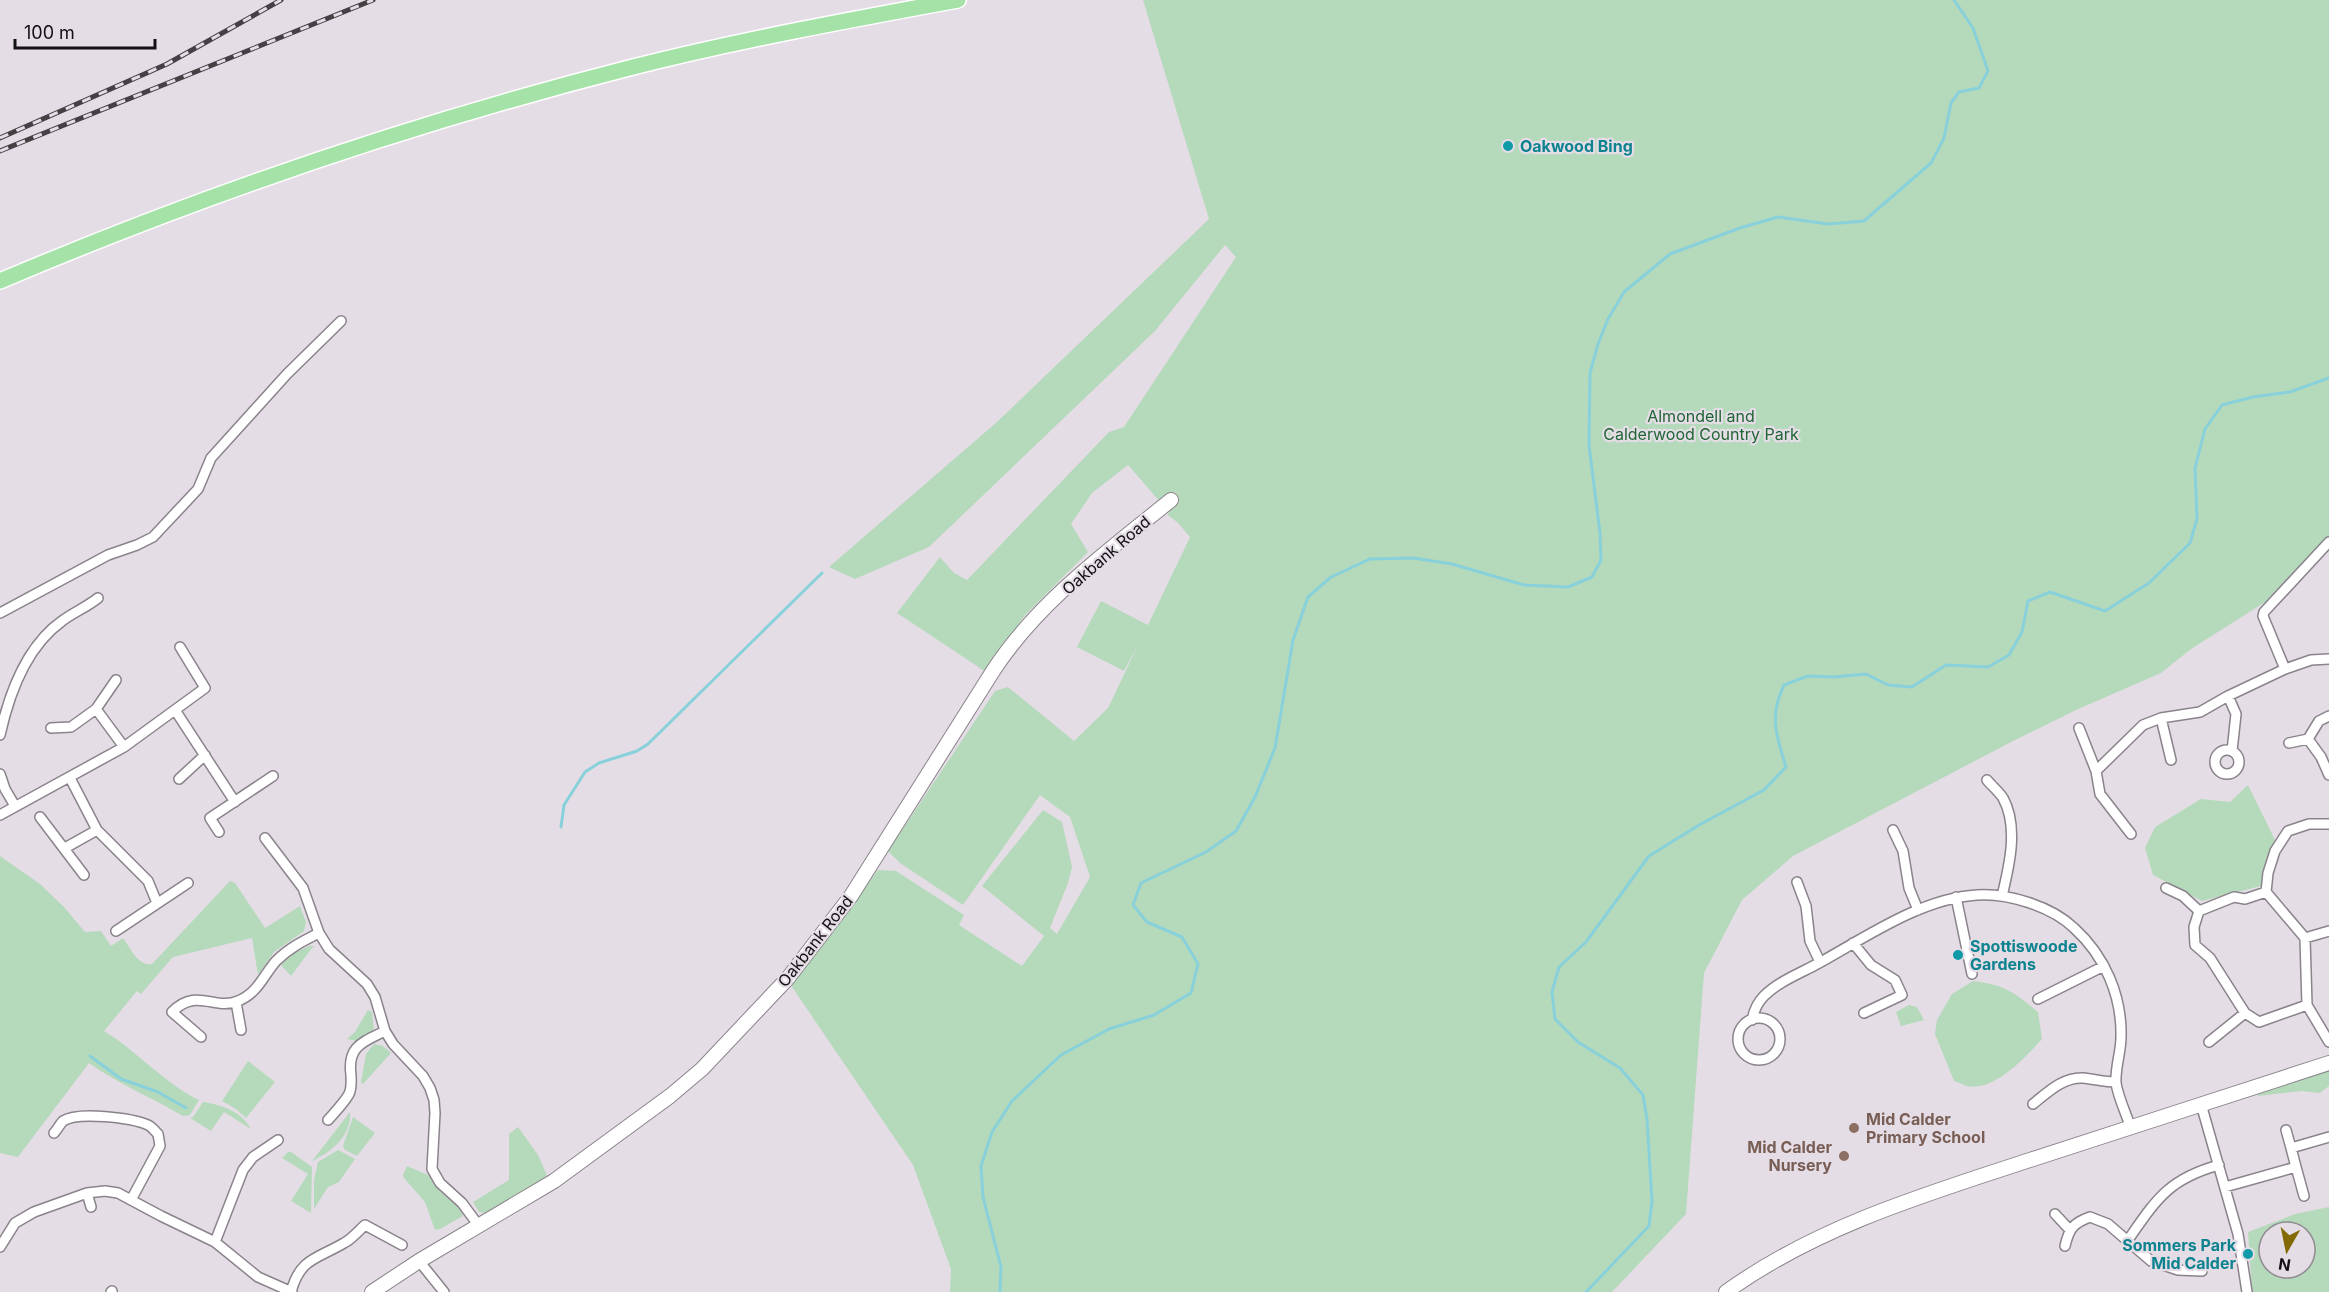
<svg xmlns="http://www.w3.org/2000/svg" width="2329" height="1292" font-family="Inter,sans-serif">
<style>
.green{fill:#b5d9bb;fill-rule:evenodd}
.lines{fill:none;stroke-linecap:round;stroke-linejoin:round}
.stream{stroke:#89d1da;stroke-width:3}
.street-casing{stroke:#8a838b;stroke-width:12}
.secondary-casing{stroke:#8a838b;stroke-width:16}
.primary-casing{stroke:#fff;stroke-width:18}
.street{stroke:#fff;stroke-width:9}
.secondary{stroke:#fff;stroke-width:14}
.primary{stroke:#a4e2a7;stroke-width:15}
.rail-casing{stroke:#444044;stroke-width:5}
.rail{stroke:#e5dde6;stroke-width:3;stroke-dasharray:9;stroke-linecap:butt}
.culture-dot{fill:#0f9aa8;stroke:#e5dde6;stroke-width:2}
.education-dot{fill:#8d6e63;stroke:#e5dde6;stroke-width:2}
.labels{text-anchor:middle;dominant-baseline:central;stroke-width:4.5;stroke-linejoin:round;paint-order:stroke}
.culture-label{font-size:16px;font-weight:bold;fill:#0d838f;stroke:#e5dde6;text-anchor:start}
.park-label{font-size:16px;fill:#206535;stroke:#e5dde6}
.street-label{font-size:16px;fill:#131013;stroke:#e5dde6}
.education-label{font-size:16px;font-weight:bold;fill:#785e54;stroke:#e5dde6;text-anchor:start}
</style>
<rect width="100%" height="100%" fill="#e5dde6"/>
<path class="green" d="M 1143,0 L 2329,0 L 2329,539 L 2270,599 L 2191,649 L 2161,673 L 2076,710 L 2015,740 L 1793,856 L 1742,900 L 1704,973 L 1686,1214 L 1612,1292 L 950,1292 L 951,1269 L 913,1165 L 790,984 L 878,870 L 896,871 L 964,915 L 959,925 L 1022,966 L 1044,936 L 982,886 L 1043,810 L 1062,822 L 1072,867 L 1068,883 L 1050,928 L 1057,934 L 1090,877 L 1070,817 L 1040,795 L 963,905 L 900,863 L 888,851 L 995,691 L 1008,687 L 1074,741 L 1108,708 L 1139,643 L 1124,671 L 1077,647 L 1101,601 L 1148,625 L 1190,537 L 1178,523 L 1168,515 L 1169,512 L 1128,465 L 1092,493 L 1071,524 L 1088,552 L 1025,615 L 986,672 L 897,613 L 940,557 L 954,573 L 967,580 L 1109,432 L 1124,427 L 1236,257 L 1225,245 L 1155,331 L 929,547 L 855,579 L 829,567 L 997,422 L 1209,219 Z
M 2248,785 L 2275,840 L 2266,860 L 2261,886 L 2202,901 L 2153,875 L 2145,848 L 2155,827 L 2201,799 L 2230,802 Z
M 0,856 L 40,884 L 64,907 L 85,932 L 101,931 L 111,946 L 123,938 C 131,949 138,966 152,964 L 230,881 L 235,883 L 265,928 L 300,906 L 306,922 L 304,931 L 274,952 L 258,975 L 252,938 L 173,957 L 141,994 L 137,991 L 104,1031 C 137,1051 164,1083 199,1100 L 190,1115 L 183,1116 C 151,1097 120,1085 89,1063 L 18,1157 L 0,1153 Z
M 309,946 L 315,946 L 312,948 L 291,976 L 281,965 L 294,953 Z
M 1973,981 C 2005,985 2014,992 2038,1012 L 2042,1039 C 2026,1057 1994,1092 1967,1086 C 1963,1085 1958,1082 1954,1081 L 1935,1034 L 1937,1020 L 1952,994 Z
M 1909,1005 L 1917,1007 L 1924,1020 L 1901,1026 L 1896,1012 Z
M 368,1010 L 372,1012 L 374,1030 L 357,1041 L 347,1039 L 355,1032 Z
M 374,1044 L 383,1046 L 391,1053 L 363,1084 L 361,1082 L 366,1054 Z
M 248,1061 L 275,1082 L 246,1118 L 236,1109 L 222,1101 Z
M 2329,1067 L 2329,1086 L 2320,1093 L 2302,1091 L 2258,1096 L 2257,1091 Z
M 203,1102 C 222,1105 241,1111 251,1129 L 224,1112 L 211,1131 L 190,1118 L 193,1117 Z
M 350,1112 C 352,1136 331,1152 312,1161 Z
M 353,1117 L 375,1133 L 357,1156 L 345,1150 L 343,1146 Z
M 518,1127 L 538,1155 L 548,1178 L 493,1209 L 485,1213 L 479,1212 L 473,1202 L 509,1180 L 509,1134 Z
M 338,1150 L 355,1159 L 339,1182 L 328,1187 L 314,1209 L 314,1180 L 318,1162 Z
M 288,1152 L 291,1152 L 312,1167 L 311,1213 L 291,1201 L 308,1174 L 282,1158 Z
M 407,1166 L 428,1175 L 440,1192 L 460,1208 L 463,1216 L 440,1229 L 435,1230 L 425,1202 L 404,1178 L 403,1175 Z
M 2329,1207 L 2329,1292 L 2252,1292 L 2248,1232 L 2295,1214 ZM 2269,1232 L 2305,1232 L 2305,1268 L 2269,1268 Z"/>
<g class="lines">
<path class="stream" d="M 561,827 L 564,805 L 585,772 L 599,763 L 637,751 L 648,744 L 822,573
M 90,1056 L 121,1079 L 158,1092 L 186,1108
M 1000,1292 L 1001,1267 L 983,1197 L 981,1166 L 992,1132 L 1012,1101 L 1061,1055 L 1109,1029 L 1154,1015 L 1191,993 L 1198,964 L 1182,937 L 1147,922 L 1133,905 L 1141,883 L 1206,852 L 1236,831 L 1255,797 L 1275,748 L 1293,640 L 1308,597 L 1331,577 L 1370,559 L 1413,558 L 1452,564 L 1524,585 L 1568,587 L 1592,577 L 1601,560 L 1600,533 L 1589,445 L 1590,373 L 1598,344 L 1608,319 L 1624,292 L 1670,254 L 1740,228 L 1778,217 L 1828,224 L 1864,221 L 1931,163 L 1944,138 L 1951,103 L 1959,92 L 1979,88 L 1988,71 L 1973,28 L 1954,0
M 1586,1292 L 1649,1226 L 1652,1201 L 1647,1119 L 1643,1095 L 1620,1068 L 1578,1042 L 1555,1019 L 1552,992 L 1559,967 L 1586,942 L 1649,856 L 1699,825 L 1764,790 L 1786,767 C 1776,735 1769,716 1784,685 L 1808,676 L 1834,677 L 1866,674 L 1888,685 L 1912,687 L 1946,665 L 1988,667 L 2009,655 L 2022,632 L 2028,601 L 2050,592 L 2105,611 L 2149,583 L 2190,543 L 2197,519 L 2195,468 L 2205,429 L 2222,405 L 2253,397 L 2290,392 L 2329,378"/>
<g class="street-casing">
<path id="street" d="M 0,613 L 108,555 L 137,545 L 153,537 L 198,489 L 211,458 L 287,374 L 341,321
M 2285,669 L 2263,616 L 2264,612 L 2329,542
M 2228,696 L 2236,714 L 2232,751
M 96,709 L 124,747
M 175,710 L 235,802
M 2161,718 L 2171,760
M 51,728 L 71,727 L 96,709 L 116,680
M 2079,728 L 2096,771 L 2100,794 L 2131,834
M 0,735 C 9,694 27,646 62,621 C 74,612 87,607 98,598
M 2308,739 L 2321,757 L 2329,775
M 2289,743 L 2308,739 L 2319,721 L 2329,716
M2215 762a12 12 0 1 1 24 0a12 12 0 1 1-24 0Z
M 2096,771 L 2143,725 L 2161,718 L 2200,712 L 2228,696 L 2285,669 L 2311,660 L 2329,659
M 0,774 L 5,789 L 15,806
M 70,778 L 97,830 L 148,881 L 157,903
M 179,779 L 205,755
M 1987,780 C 1992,786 1999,792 2003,798 C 2019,827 2009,867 2002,896
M 0,815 L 124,747 L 205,688 L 180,647
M 40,817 L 84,875
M 2329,824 L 2309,824 L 2288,831 L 2275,851 L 2268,873 L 2266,892 L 2305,938 L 2307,1005 L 2329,1042
M 1893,830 L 1903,851 L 1909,888 L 1918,910
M 219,832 L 210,818 L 273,776
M 265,838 L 303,888 L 319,933 L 329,949 L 367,984 L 375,997 L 385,1031 L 393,1044 L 423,1076 L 430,1088 L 434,1100 L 435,1113 L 432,1169 L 440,1183 L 462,1203 L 479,1226
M 65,848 L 97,830
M 1797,882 L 1806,906 L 1810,941 L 1820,962
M 2166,888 L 2183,896 L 2199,911
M 2266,892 L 2245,899 L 2234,897 L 2199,911 L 2194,927 L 2195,945 L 2210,958 L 2245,1013 L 2259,1022 L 2307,1005
M 1956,897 L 1972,974
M 116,931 L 188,883
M 2305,938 L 2329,931
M 1853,943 L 1871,965 L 1895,980 L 1902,995 L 1864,1013
M 2038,999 L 2104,966
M 236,1002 L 241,1030
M1738 1039a21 21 0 1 1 42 0a21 21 0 1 1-42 0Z
M 1752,1020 C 1754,1010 1757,1003 1764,996 C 1779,981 1801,973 1819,963 C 1866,937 1922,898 1977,895 C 2008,893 2051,906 2074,928 C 2105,956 2122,996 2121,1037 C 2121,1052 2115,1068 2116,1083 C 2118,1097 2126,1113 2130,1126
M 201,1037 L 172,1012 C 197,987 215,1011 238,1001 C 258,993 263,976 276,961 C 289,948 303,941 319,933
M 2209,1042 L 2245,1013
M 2033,1104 C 2048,1092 2063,1077 2083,1078 C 2094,1079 2105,1082 2116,1082
M 2201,1104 L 2238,1234 L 2247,1292
M 328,1120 C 335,1112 344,1103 349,1094 C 352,1088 351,1081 351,1075 C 347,1046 363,1042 385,1031
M 2286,1130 L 2291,1148
M 54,1133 C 57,1130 60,1124 63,1121 C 78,1111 132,1118 148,1125 C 151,1126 155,1131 158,1134 L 160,1146 L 131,1200
M 2296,1167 L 2304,1196
M 2225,1187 L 2296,1167 L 2291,1148 L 2329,1137
M 87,1193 L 91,1207
M 2055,1214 L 2069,1229
M 2128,1240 C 2156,1200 2168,1179 2219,1165
M 215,1242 L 243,1170 L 253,1157 L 278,1140
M 2065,1246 C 2069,1229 2073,1223 2090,1217 L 2108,1224 L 2151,1261 L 2178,1270 L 2202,1271
M 0,1247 L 15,1223 L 34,1212 L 87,1193 L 105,1191 L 118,1193 L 161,1216 L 215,1242 L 258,1277 L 292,1292
M 419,1261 L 444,1292
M 111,1292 L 112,1291
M 291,1292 C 300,1258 317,1259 344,1243 C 352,1239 358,1231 365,1225 L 402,1245"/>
</g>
<g class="secondary-casing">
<path id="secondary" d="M 372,1292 L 419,1261 L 554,1181 L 670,1096 L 702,1069 L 788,978 L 851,896 L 993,671 C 1037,603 1108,551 1171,500
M 1726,1292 C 1816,1227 1926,1194 2030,1160 C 2130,1128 2229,1095 2329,1063"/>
</g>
<g class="primary-casing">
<path id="primary" d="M 0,281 C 205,194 417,122 633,67 C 740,40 849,20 958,0"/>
</g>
<use href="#street" class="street"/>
<use href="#secondary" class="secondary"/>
<use href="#primary" class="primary"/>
<g class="rail-casing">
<path id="rail" d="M 0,138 L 167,64 L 281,0
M 0,151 L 373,0"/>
</g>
<use href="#rail" class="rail"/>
</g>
<g class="culture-dot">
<circle cx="1508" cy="146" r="6"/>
<circle cx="1958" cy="955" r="6"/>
<circle cx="2248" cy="1254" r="6"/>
</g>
<g class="education-dot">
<circle cx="1854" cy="1128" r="6"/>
<circle cx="1844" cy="1156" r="6"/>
</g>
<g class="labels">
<g class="culture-label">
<text x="1520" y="146">Oakwood Bing</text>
<text x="1970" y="946">Spottiswoode<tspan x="1970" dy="18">Gardens</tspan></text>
<text x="2236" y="1245" text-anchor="end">Sommers Park<tspan x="2236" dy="18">Mid Calder</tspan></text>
</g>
<g class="park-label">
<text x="1701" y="416">Almondell and<tspan x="1701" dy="18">Calderwood Country Park</tspan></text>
</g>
<g class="street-label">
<text transform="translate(1106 555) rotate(-41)">Oakbank Road</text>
<text transform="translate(815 941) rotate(-52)">Oakbank Road</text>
</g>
<g class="education-label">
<text x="1866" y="1119">Mid Calder<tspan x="1866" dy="18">Primary School</tspan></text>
<text x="1832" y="1147" text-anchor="end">Mid Calder<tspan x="1832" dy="18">Nursery</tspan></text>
</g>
</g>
<g transform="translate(2287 1250) rotate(189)"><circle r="28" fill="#e5dde6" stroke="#918b92" stroke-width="1.5"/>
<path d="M0-4.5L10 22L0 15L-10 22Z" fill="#836a04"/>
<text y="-9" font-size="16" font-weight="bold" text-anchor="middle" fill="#131013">N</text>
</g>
<path d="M15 39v9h140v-9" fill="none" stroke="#131013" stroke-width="3"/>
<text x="24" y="39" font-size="18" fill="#131013" stroke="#e5dde6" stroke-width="4.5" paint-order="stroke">100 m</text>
</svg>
